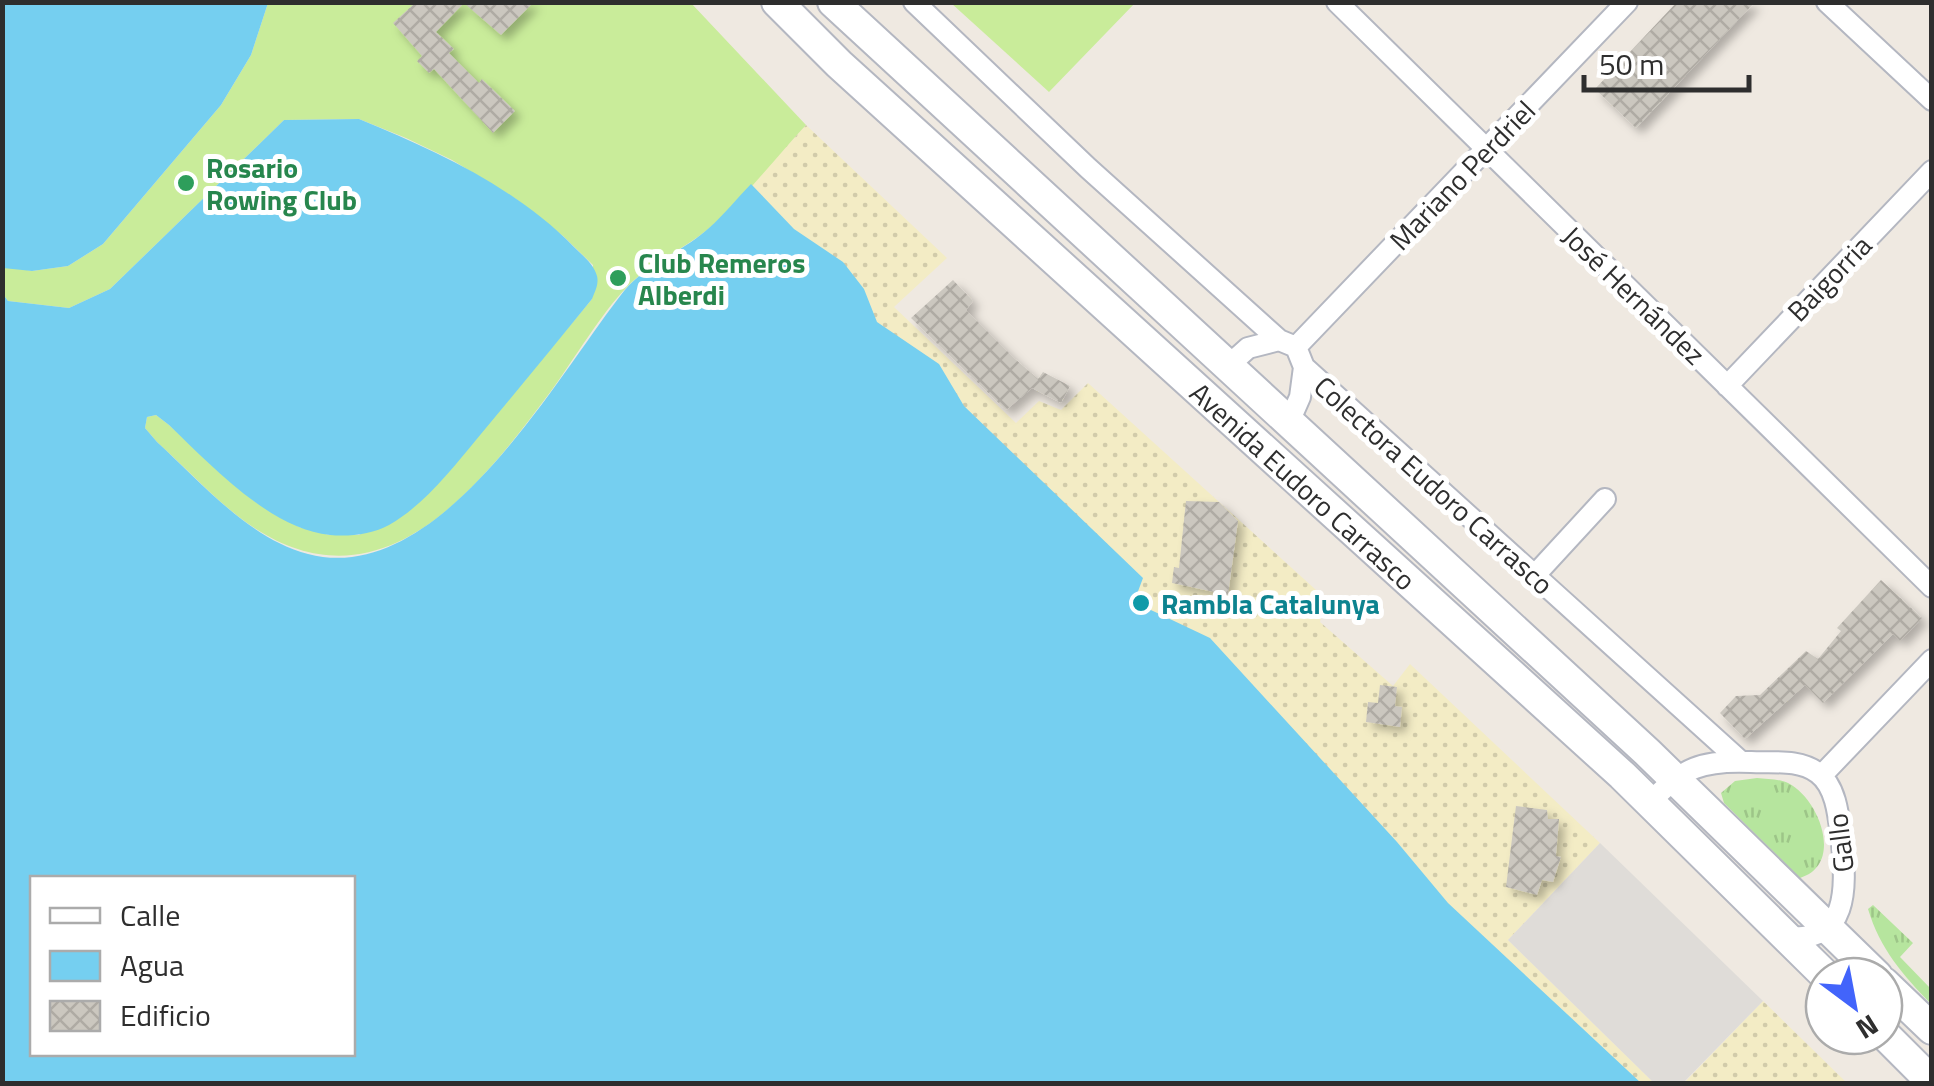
<svg xmlns="http://www.w3.org/2000/svg" width="1934" height="1086" font-family="'Titillium Web',sans-serif">
<style>
.grass{fill:url(#grass-tufts)}
.sand{fill:url(#sand-dots)}
.pitch{fill:#c9ec9a}
.plaza{fill:#dfdcd8}
.water{fill:#75cff0;fill-rule:evenodd}
.building{fill:url(#building-cross-hatch);filter:url(#shadow)}
.lines{fill:none;stroke-linecap:round;stroke-linejoin:round}
.street-casing{stroke:#b4b7c1;stroke-width:24}
.secondary-casing{stroke:#b4b7c1;stroke-width:34}
.street{stroke:#fff;stroke-width:20}
.secondary{stroke:#fff;stroke-width:30}
.leisure-dot{fill:#2e9e5b;stroke:#fff;stroke-width:4}
.culture-dot{fill:#0f9aa8;stroke:#fff;stroke-width:4}
.labels{text-anchor:middle;dominant-baseline:central;stroke-width:10;stroke-linejoin:round;paint-order:stroke}
.leisure-label{font-size:28px;font-weight:bold;fill:#27864d;stroke:#fff;text-anchor:start}
.street-label{font-size:28px;fill:#2e2e2e;stroke:#fff}
.culture-label{font-size:28px;font-weight:bold;fill:#0d838f;stroke:#fff;text-anchor:start}
</style>
<defs>
<pattern id="grass-tufts" width="24" height="20" patternUnits="userSpaceOnUse" patternTransform="scale(2.5)"><rect width="24" height="20" fill="#b6e59e"/><path d="M3 7l-1-3M5 7V3M7 7l1-3M15 17l-1-3M17 17v-4M19 17l1-3" fill="none" stroke="#9dc588"/></pattern>
<pattern id="sand-dots" width="8" height="8" patternUnits="userSpaceOnUse" patternTransform="scale(2.5)"><rect width="8" height="8" fill="#f3ecc5"/><path d="M2 2h.1M6 6h.1" fill="none" stroke="#d1cbaa" stroke-width="1.8" stroke-linecap="round"/></pattern>
<pattern id="building-cross-hatch" width="8" height="8" patternUnits="userSpaceOnUse" patternTransform="scale(2.5)"><rect width="8" height="8" fill="#cbc7bf"/><path d="M0 0l8 8M0 8l8-8" fill="none" stroke="#afaba4"/></pattern>
<filter id="shadow"><feDropShadow dx="6" dy="6" stdDeviation="5" flood-color="#0004"/></filter>
</defs>
<rect width="100%" height="100%" fill="#efe9e1"/>
<path class="grass" d="M 1757,778 C 1767,779 1780,779 1788,783 C 1820,799 1844,865 1800,878 L 1724,803 L 1721,793 L 1735,781 Z
M 1873,905 L 1913,943 L 1900,957 L 1931,989 L 1931,1004 C 1903,975 1880,949 1868,909 Z"/>
<path class="sand" d="M 806,125 L 947,258 L 894,307 L 1016,423 L 1039,401 L 1061,410 L 1088,383 L 1326,599 L 1320,622 L 1393,686 L 1410,664 L 1600,843 L 1508,940 L 1654,1083 L 1460,1083 L 710,228 Z
M 1763,1001 L 1847,1083 L 1683,1084 Z"/>
<path class="pitch" d="M 268,3 L 691,3 L 806,125 C 775,158 742,202 707,230 C 682,250 649,264 627,287 C 602,312 573,361 551,391 C 477,491 379,616 247,523 C 215,500 186,468 157,442 L 145,428 L 147,417 L 156,415 L 169,425 L 254,501 L 299,527 L 329,535 L 359,535 L 444,477 L 592,299 L 593,265 L 563,236 L 516,199 L 452,160 L 406,138 L 359,119 L 284,120 L 110,289 L 69,308 L 8,301 L 3,294 L 3,268 L 6,266 L 32,271 L 68,266 L 103,244 L 221,105 L 251,55 Z
M 951,3 L 1135,3 L 1049,92 Z"/>
<path class="plaza" d="M 1600,843 L 1763,1001 L 1683,1083 L 1654,1083 L 1508,940 Z"/>
<path class="water" d="M 3,2 L 268,3 L 251,55 L 221,105 L 103,244 L 68,266 L 32,271 L 3,268 Z
M 359,119 C 435,150 515,187 573,246 C 582,255 594,264 597,276 C 599,284 595,291 592,299 C 554,346 515,393 476,440 C 451,470 424,505 389,525 C 373,534 349,537 330,535 C 270,529 211,465 169,425 L 156,415 L 147,417 L 145,428 L 157,442 C 201,482 248,538 308,554 C 440,589 556,377 624,291 C 645,265 684,251 709,228 C 724,215 737,198 751,184 L 794,229 L 843,262 L 864,289 L 877,322 L 939,364 L 964,406 L 1143,578 L 1134,602 L 1210,638 L 1397,842 L 1448,903 L 1641,1083 L 3,1083 L 3,294 L 8,301 L 69,308 L 110,289 L 284,120 ZM 32,878 L 352,878 L 352,1054 L 32,1054 Z"/>
<path class="building" d="M 416,2 L 534,2 L 501,35 L 464,3 L 436,32 L 454,49 L 449,53 L 479,83 L 482,79 L 515,111 L 493,133 L 434,69 L 429,73 L 417,61 L 422,56 L 393,23 Z
M 1677,2 L 1755,2 L 1636,128 L 1595,89 Z
M 953,280 L 973,301 L 966,310 L 1015,359 L 1038,379 L 1043,372 L 1070,386 L 1061,403 L 1032,388 L 1006,410 L 911,318 Z
M 1186,501 L 1219,502 L 1238,521 L 1228,595 L 1172,583 L 1174,567 L 1179,568 Z
M 1881,580 L 1922,618 L 1900,641 L 1893,634 L 1823,703 L 1805,685 L 1745,739 L 1720,713 L 1736,696 L 1760,695 L 1806,651 L 1818,659 L 1841,631 L 1837,628 Z
M 1380,685 L 1397,687 L 1395,706 L 1402,707 L 1400,727 L 1366,722 L 1368,702 L 1378,703 Z
M 1516,806 L 1547,810 L 1548,819 L 1559,819 L 1556,856 L 1561,857 L 1553,882 L 1542,880 L 1537,895 L 1506,887 Z"/>
<g class="lines">
<g class="street-casing">
<path id="street" d="M 914,2 L 1088,168 L 1279,340 L 1296,347 L 1304,367 L 1740,761
M 1337,2 L 1932,587
M 1827,2 L 1932,100
M 1296,347 L 1627,2
M 1229,365 L 1248,348 L 1279,340
M 1727,386 L 1932,171
M 1289,422 L 1300,397 L 1304,367
M 1535,575 L 1605,499
M 1822,775 L 1932,660
M 1650,803 C 1682,767 1703,760 1751,762 C 1774,763 1799,759 1818,773 C 1838,788 1839,822 1842,844 C 1846,888 1849,943 1787,937"/>
</g>
<g class="secondary-casing">
<g id="secondary">
<path id="s1" d="M 777,2 L 839,64 L 1622,775 L 1826,976"/>
<path d="M 833,2 L 1647,752 L 1877,976"/>
<path d="M 1884,983 L 1932,1029"/>
<path d="M 1884,1034 L 1932,1082"/>
</g>
</g>
<use href="#street" class="street"/>
<use href="#secondary" class="secondary"/>
</g>
<g class="leisure-dot">
<circle cx="186" cy="183" r="10"/>
<circle cx="618" cy="278" r="10"/>
</g>
<circle class="culture-dot" cx="1141" cy="603" r="10"/>
<g class="labels">
<g class="leisure-label">
<text x="206" y="167">Rosario<tspan x="206" dy="32">Rowing Club</tspan></text>
<text x="638" y="262">Club Remeros<tspan x="638" dy="32">Alberdi</tspan></text>
</g>
<g class="street-label">
<text transform="translate(1462 175) rotate(-46)">Mariano Perdriel</text>
<text transform="translate(1829 278) rotate(-46)">Baigorria</text>
<text transform="translate(1634 295) rotate(44)">José Hernández</text>
<text transform="translate(1434 485) rotate(42)">Colectora Eudoro Carrasco</text>
<text stroke="none"><textPath href="#s1" startOffset="715">Avenida Eudoro Carrasco</textPath></text>
<text transform="translate(1840 843) rotate(-97)">Gallo</text>
</g>
<g class="culture-label">
<text x="1161" y="603">Rambla Catalunya</text>
</g>
</g>
<rect width="1934" height="1086" fill="none" stroke="#2e2e2e" stroke-width="10"/>
<rect x="30" y="876" width="325" height="180" fill="#ffffff" stroke="#ababab" stroke-width="2.5"/>
<rect x="50" y="908" width="50" height="15" fill="#ffffff" stroke="#ababab" stroke-width="2.5"/>
<text x="120" y="926" font-size="30" fill="#2e2e2e">Calle</text>
<rect x="50" y="951" width="50" height="30" fill="#75cff0" stroke="#ababab" stroke-width="2.5"/>
<text x="120" y="976" font-size="30" fill="#2e2e2e">Agua</text>
<rect x="50" y="1001" width="50" height="30" fill="url(#building-cross-hatch)" stroke="#ababab" stroke-width="2.5"/>
<text x="120" y="1026" font-size="30" fill="#2e2e2e">Edificio</text>
<g transform="translate(1854 1006) rotate(148)"><circle r="48" fill="#ffffff" stroke="#ababab" stroke-width="2.5"/>
<path d="M0-8L18 38L0 25L-18 38Z" fill="#4264fb"/>
<text y="-15" font-size="28" font-weight="bold" text-anchor="middle" fill="#2e2e2e">N</text>
</g>
<path d="M1584 75v15h165v-15" fill="none" stroke="#2e2e2e" stroke-width="5"/>
<text x="1599" y="75" font-size="30" fill="#2e2e2e" stroke="#ffffff" stroke-width="8" paint-order="stroke">50 m</text>
</svg>
